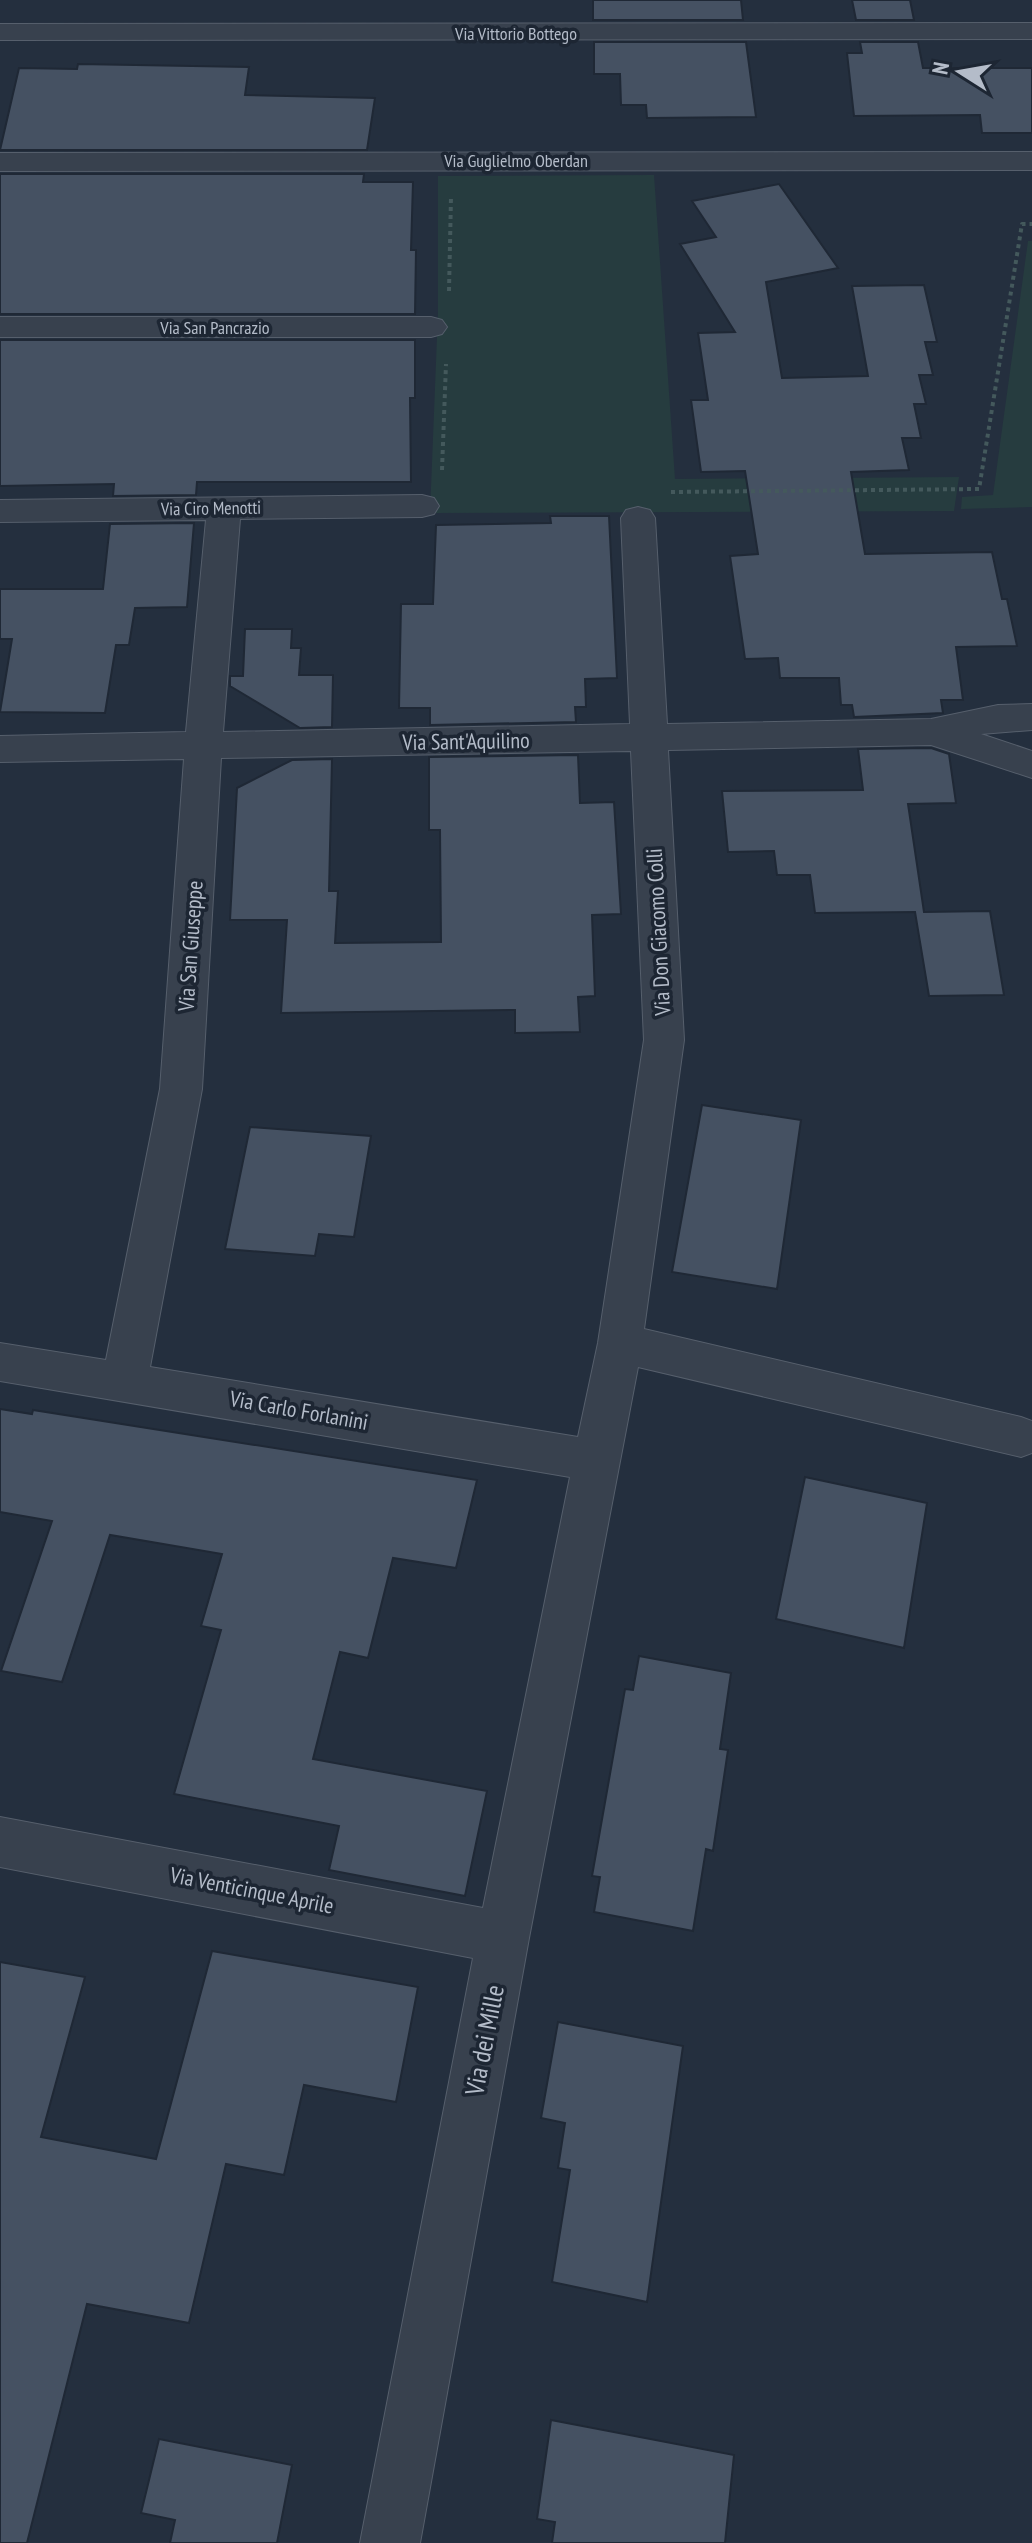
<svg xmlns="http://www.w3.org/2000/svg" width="1032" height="2543" font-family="'PT Sans Narrow',sans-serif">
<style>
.green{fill:#263c3f}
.building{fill:#455162;stroke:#1f2835;stroke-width:2}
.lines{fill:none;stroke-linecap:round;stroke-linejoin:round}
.minor-casing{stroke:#565f6c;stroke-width:2}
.path{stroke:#44595c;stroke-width:4;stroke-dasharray:4 4;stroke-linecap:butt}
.minor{fill:#38414e;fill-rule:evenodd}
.labels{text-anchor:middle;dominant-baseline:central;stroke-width:7;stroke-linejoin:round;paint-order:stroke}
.far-street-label{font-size:18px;fill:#b4bcc9;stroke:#1d2633}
.street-label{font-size:22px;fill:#b4bcc9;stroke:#1d2633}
.near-street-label{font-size:26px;fill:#b4bcc9;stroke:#1d2633}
</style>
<rect width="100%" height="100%" fill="#242f3e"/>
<path class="green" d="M 654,175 L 675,479 L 959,477 L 954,511 L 430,513 L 438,312 L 438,176 Z
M 1028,241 L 1032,241 L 1032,507 L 961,509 L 962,497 L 993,495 Z"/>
<path class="building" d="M 593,0 L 741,0 L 743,20 L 593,20 Z
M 852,0 L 910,0 L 914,20 L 856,20 Z
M 594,42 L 746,42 L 756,117 L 647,118 L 646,105 L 621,105 L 620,74 L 594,74 Z
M 860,42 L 918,42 L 923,68 L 1032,68 L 1032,133 L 982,133 L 980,115 L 854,116 L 847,53 L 862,53 Z
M 78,64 L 249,67 L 245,95 L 375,98 L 367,150 L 0,150 L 19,68 L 77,69 Z
M 0,174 L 364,174 L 363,182 L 413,182 L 411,250 L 416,250 L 415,314 L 0,314 Z
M 779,184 L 838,268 L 766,282 L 782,378 L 868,376 L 852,286 L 924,285 L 937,342 L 925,342 L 933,375 L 919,375 L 926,404 L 914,404 L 921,438 L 902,438 L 909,470 L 851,472 L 865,554 L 992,552 L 1002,599 L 1007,599 L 1017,646 L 956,647 L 963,700 L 941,700 L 943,713 L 854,717 L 852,705 L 841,705 L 839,678 L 780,678 L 778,658 L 745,659 L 730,556 L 758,554 L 745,471 L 701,472 L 691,400 L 708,400 L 698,333 L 735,332 L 680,244 L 716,237 L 692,201 Z
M 0,340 L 415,340 L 415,398 L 410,398 L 411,482 L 197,482 L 196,495 L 113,496 L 114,484 L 0,486 Z
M 550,516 L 609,516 L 617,678 L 585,679 L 586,707 L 575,707 L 576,722 L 430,725 L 430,708 L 399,708 L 401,604 L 433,604 L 436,525 L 551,523 Z
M 194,523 L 187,607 L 135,608 L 129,645 L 116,645 L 105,713 L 0,712 L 12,639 L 0,639 L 0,589 L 103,589 L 110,524 Z
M 245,629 L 292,629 L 291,648 L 301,648 L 299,675 L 333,675 L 332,727 L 300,728 L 230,686 L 230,676 L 243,676 Z
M 931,748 L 949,754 L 956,803 L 908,804 L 924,912 L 990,911 L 1004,995 L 929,996 L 915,912 L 815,913 L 810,875 L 777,875 L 774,851 L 728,852 L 722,791 L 863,790 L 858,749 Z
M 578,755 L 580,803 L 614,802 L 621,914 L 592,915 L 595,996 L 578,997 L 580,1032 L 515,1033 L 515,1010 L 281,1013 L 287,920 L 230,920 L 237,788 L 292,760 L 332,759 L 329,891 L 338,891 L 335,943 L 441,942 L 440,830 L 429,830 L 429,757 Z
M 702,1105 L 801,1120 L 777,1289 L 672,1272 Z
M 250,1127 L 371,1136 L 354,1237 L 319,1234 L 315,1256 L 225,1249 Z
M 0,1409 L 32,1414 L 33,1410 L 477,1480 L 456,1568 L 393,1558 L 368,1658 L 340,1652 L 313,1759 L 487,1791 L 465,1896 L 329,1870 L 339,1826 L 174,1794 L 221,1630 L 201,1626 L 222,1554 L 110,1535 L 62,1682 L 1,1671 L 52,1521 L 0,1512 Z
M 805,1477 L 927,1503 L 904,1648 L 776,1619 Z
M 639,1656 L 731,1673 L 720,1749 L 728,1750 L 713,1851 L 706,1849 L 693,1931 L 594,1912 L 600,1877 L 592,1876 L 625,1689 L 633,1690 Z
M 212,1951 L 418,1987 L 396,2102 L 304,2085 L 284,2175 L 226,2164 L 189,2323 L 87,2304 L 27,2543 L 0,2543 L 0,1962 L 85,1977 L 41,2137 L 156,2159 Z
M 558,2022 L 683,2046 L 647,2302 L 552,2282 L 570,2170 L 558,2168 L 565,2123 L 541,2118 Z
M 551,2420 L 734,2455 L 725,2543 L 552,2543 L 555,2522 L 537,2519 Z
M 159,2439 L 292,2465 L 277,2543 L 170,2543 L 175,2520 L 141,2513 Z"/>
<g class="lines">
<g class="minor-casing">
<path id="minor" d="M 1032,23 L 1032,39 L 0,40 L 0,24 Z
M 1032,152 L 1032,170 L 0,171 L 0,153 Z
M 0,317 L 431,317 L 442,320 L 447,327 L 442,334 L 431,337 L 0,337 Z
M 422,495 L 434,498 L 439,506 L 434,514 L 422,517 L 240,519 L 223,732 L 630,724 L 621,518 L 626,510 L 638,507 L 650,510 L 655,518 L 667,724 L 931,719 L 998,705 L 1032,704 L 1032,730 L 981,734 L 1032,751 L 1032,778 L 931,745 L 668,750 L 684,1040 L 644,1329 L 1021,1417 L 1032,1421 L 1032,1453 L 1021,1457 L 638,1367 L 529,1938 L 420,2543 L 360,2543 L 473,1958 L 0,1867 L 0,1817 L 483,1908 L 570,1477 L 0,1381 L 0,1343 L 106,1360 L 160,1089 L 184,759 L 0,762 L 0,736 L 186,732 L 206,520 L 0,522 L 0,500 ZM 631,751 L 644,1040 L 598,1343 L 578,1437 L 150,1367 L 202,1089 L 221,758 Z"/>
</g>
<path class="path" d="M 449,291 L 451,197
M 442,470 L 446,364
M 671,492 L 979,489 L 1022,224 L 1032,224"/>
<use href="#minor" class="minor"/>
</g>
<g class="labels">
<g class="far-street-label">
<text x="516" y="33">Via Vittorio Bottego</text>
<text x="516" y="160">Via Guglielmo Oberdan</text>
<text x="215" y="327">Via San Pancrazio</text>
<text transform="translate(211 508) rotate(-1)">Via Ciro Menotti</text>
</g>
<g class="street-label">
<text transform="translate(466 741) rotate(-1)">Via Sant'Aquilino</text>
<text transform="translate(658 932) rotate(-93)">Via Don Giacomo Colli</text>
<text transform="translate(190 946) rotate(-86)">Via San Giuseppe</text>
<text transform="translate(299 1410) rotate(10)">Via Carlo Forlanini</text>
<text transform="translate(252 1890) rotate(11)">Via Venticinque Aprile</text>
</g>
<g class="near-street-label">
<text transform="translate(484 2040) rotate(-79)">Via dei Mille</text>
</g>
</g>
<g transform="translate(960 72) rotate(281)" stroke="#1d2633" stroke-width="6" paint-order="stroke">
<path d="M0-6L14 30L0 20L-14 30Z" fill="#b4bcc9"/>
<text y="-12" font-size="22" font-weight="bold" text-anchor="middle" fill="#b4bcc9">N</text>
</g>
</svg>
